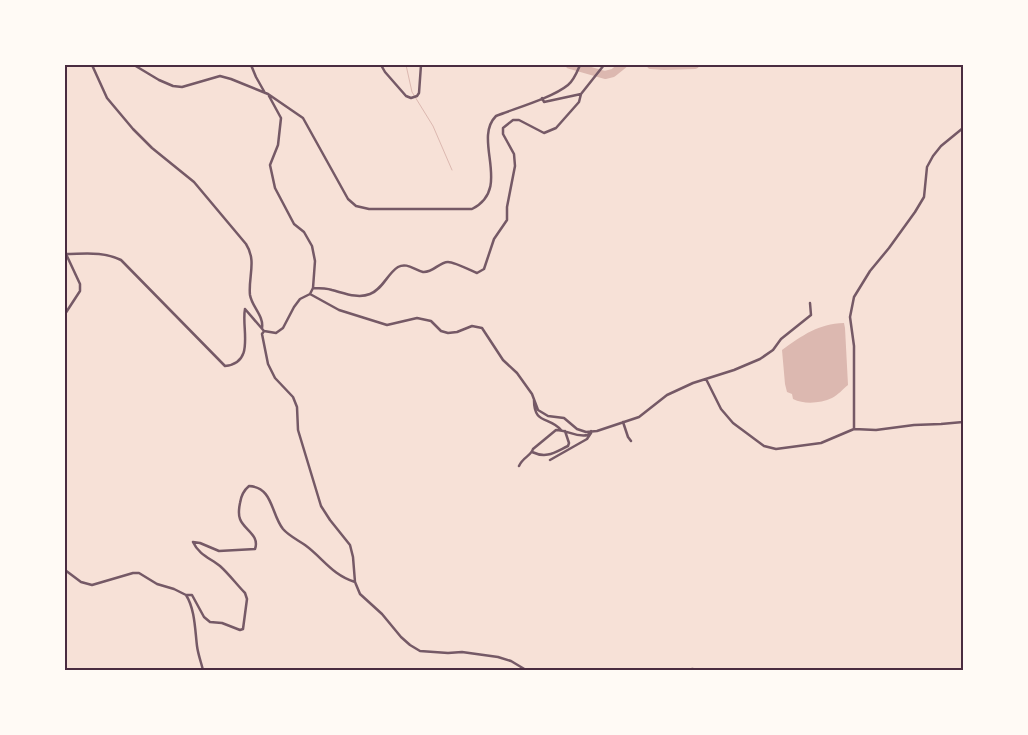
<svg xmlns="http://www.w3.org/2000/svg" width="1028" height="735" font-family="'Archivo Narrow',sans-serif">
<style>
.water{fill:#dcb8b0}
.lines{fill:none;stroke-linecap:round;stroke-linejoin:round}
.stream{stroke:#dcb8b0;stroke-width:1}
.river{stroke:#dcb8b0;stroke-width:8}
.minor{stroke:#755966;stroke-width:2.5}
.neatline{fill:none;stroke:#4a2c40;stroke-width:2}
</style>
<rect width="100%" height="100%" fill="#f7e1d7"/>
<path class="water" d="M 844,323 L 845,328 L 848,385 C 843,389 838,395 832,398 C 821,403 805,405 793,399 L 792,394 L 787,392 L 785,384 L 782,350 C 803,335 818,324 844,323 Z"/>
<g class="lines">
<path class="stream" d="M 406,65 L 412,92 L 433,126 L 452,170"/>
<path class="river" d="M 570,65 L 605,75 L 613,73 L 623,65
M 651,65 L 664,66 L 695,65"/>
<path class="minor" d="M 92,65 L 107,98 L 133,129 L 152,148 L 194,182 L 246,244 C 257,261 248,277 250,295 C 252,307 264,316 262,328
M 134,65 L 159,80 L 173,86 L 182,87 L 220,76 L 231,79 L 268,94 L 303,118 L 348,199 L 356,206 L 369,209 L 472,209 C 513,188 472,140 496,116 C 516,108 552,98 568,85 C 574,80 577,72 580,65
M 251,65 L 256,77 L 265,93
M 381,65 L 385,72 L 406,96 L 411,98 L 417,96 L 419,93 L 421,65
M 542,98 L 544,102 L 581,94
M 65,254 C 85,254 102,251 121,260 L 225,366 C 256,363 241,328 245,309
M 313,288 C 319,288 326,288 332,290 C 344,293 358,299 370,294 C 383,289 387,274 398,267 C 407,262 414,270 423,272 C 433,273 439,262 448,262 C 454,262 470,270 477,273 L 484,269 L 494,239 L 507,220 L 507,207 L 515,166 L 514,154 L 503,134 L 503,128 L 513,120 L 519,120 L 544,133 L 556,128 L 579,102 L 581,94 L 604,65
M 310,294 L 339,310 L 387,325 L 417,318 L 431,321 L 441,331 L 448,333 L 457,332 L 472,326 L 482,328 L 503,360 L 517,373 L 532,394 L 538,410 L 548,416 L 564,418 L 577,429 L 586,432 L 597,431 L 639,417 L 667,395 L 693,383 L 734,370 L 760,359 L 773,350 L 781,339 L 811,315 L 810,303
M 245,309 L 264,331 L 276,333 L 283,328 L 294,307 L 300,299 L 310,294 L 313,288 L 315,261 L 312,246 L 304,232 L 294,224 L 275,188 L 270,165 L 278,145 L 281,118 L 269,96
M 65,314 L 80,291 L 80,284 L 66,254
M 264,331 L 262,334 L 268,364 L 275,378 L 293,397 L 297,407 L 298,430 L 321,506 L 330,520 L 350,545 L 353,557 L 355,582 L 360,594 L 382,614 L 401,637 L 410,645 L 420,651 L 448,653 L 462,652 L 498,657 L 511,661 L 526,670
M 706,379 L 721,409 L 733,423 L 764,446 L 776,449 L 821,443 L 854,429 L 876,430 L 914,425 L 941,424 L 963,422
M 534,400 C 534,425 549,416 561,430
M 623,422 L 628,437 L 631,441
M 854,429 L 854,346 L 850,317 L 854,297 L 870,271 L 889,248 L 915,212 L 924,197 L 927,167 L 933,156 L 941,146 L 963,128
M 532,452 C 547,459 555,452 568,446 L 569,443 L 565,431
M 550,460 L 587,439 L 591,433
M 519,466 C 523,457 531,456 533,449 L 556,430 C 568,430 576,438 588,435 L 591,431
M 65,570 L 81,582 L 92,585 L 133,573 L 139,573 L 157,584 L 174,589 L 186,595 L 192,595 L 204,617 L 210,622 L 222,623 L 240,630 L 243,629 L 247,599 L 245,593 C 237,585 229,574 220,566 C 210,558 199,555 193,542 L 200,543 L 219,551 L 255,549 C 260,535 244,530 240,519 C 238,514 239,508 240,503 C 241,496 243,491 249,486 C 273,487 271,514 283,529 C 289,536 298,540 305,545 C 323,558 332,575 355,582
M 186,595 C 195,609 195,630 197,646 C 198,654 201,662 203,670
M 683,670 L 693,669 L 695,670"/>
</g>
<rect width="1028" height="735" fill="none" stroke="#fffaf5" stroke-width="132"/>
<rect x="66" y="66" width="896" height="603" class="neatline"/>
</svg>
